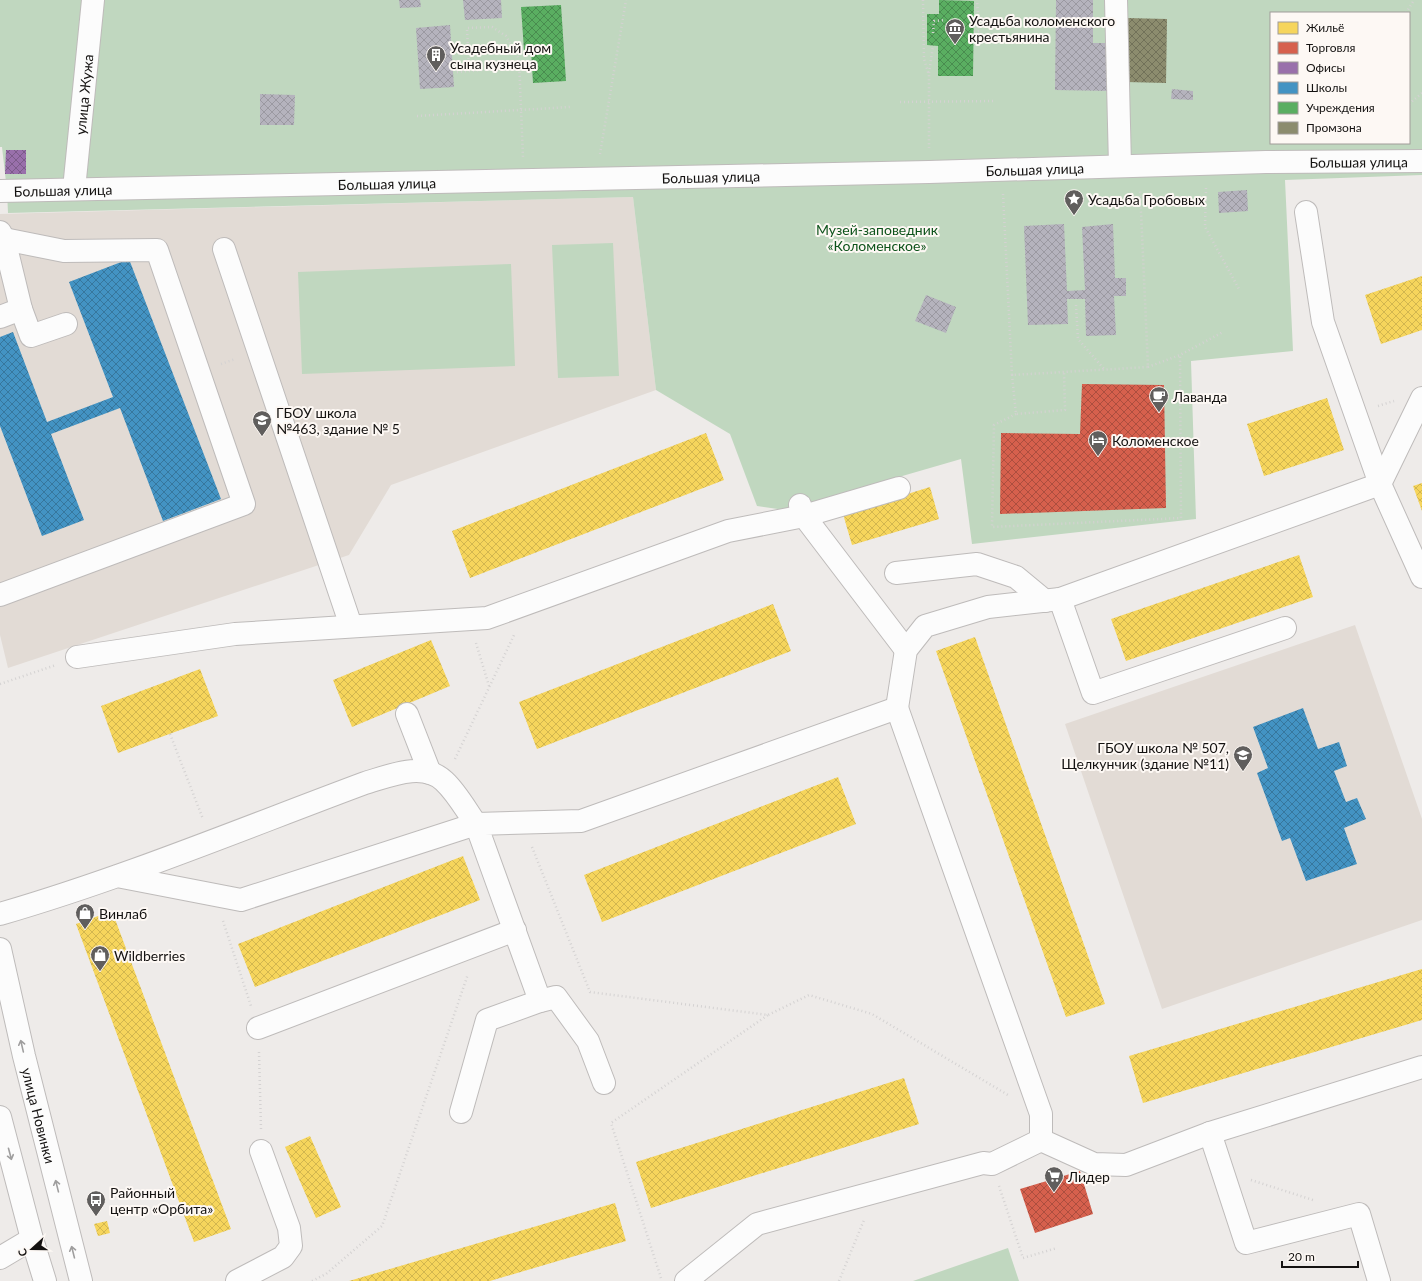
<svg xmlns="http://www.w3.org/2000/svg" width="1422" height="1281" font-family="Lato,sans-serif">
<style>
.built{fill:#e2dbd5}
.park{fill:#c0d7bf;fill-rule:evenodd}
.homes{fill:url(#homes-cross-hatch)}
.shops{fill:url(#shops-cross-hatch)}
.offices{fill:url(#offices-cross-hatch)}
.schools{fill:url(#schools-cross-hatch)}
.public{fill:url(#public-cross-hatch)}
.industry{fill:url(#industry-cross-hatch)}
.building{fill:url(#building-cross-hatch)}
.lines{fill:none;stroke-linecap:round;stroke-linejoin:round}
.minor-casing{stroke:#bebbba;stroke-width:24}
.path{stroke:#d4d2d2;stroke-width:2.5;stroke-dasharray:1 3;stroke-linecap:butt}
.minor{stroke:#fcfcfc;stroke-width:22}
.oneway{stroke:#9f9e9e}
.labels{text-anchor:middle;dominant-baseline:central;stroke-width:4;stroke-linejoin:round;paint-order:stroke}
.poi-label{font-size:14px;fill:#141211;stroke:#fdf8f4;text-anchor:start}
.street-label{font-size:14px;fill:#141211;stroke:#fdf8f4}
.park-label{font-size:14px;fill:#0d531b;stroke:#fdf8f4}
</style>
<defs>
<pattern id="homes-cross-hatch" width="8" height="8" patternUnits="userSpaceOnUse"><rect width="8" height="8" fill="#f6d55c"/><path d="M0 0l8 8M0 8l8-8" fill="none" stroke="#d2b64f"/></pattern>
<pattern id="shops-cross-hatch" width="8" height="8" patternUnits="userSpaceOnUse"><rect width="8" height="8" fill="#d6604d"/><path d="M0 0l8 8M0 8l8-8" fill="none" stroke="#ac4e3f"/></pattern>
<pattern id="offices-cross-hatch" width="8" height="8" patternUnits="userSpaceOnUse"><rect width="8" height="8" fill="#9970ab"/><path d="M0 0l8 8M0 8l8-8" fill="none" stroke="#7c5b8a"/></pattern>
<pattern id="schools-cross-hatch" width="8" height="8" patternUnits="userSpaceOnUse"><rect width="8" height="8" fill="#4393c3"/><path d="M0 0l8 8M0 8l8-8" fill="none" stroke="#37779d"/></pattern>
<pattern id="public-cross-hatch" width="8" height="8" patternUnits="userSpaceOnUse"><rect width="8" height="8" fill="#5aae61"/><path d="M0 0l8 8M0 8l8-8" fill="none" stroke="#498c4f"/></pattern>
<pattern id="industry-cross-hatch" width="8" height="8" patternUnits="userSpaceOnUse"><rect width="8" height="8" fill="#8c8c6e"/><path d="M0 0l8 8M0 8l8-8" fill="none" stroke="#717159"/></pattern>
<pattern id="building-cross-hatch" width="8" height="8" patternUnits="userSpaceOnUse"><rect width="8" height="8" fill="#b5b3bd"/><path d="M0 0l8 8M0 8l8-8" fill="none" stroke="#9b99a1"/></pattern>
</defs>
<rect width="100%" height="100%" fill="#eeebe9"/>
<path class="built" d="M 633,197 L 656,390 L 391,485 L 349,555 L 8,668 L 0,635 L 0,214 Z
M 1355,625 L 1422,819 L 1422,920 L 1162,1009 L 1065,724 Z"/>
<path class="park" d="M 0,0 L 1422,0 L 1422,175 L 1285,180 L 1293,351 L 1191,361 L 1196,519 L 972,544 L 961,459 L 785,510 L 757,506 L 730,434 L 656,390 L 633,197 L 8,213 L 7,191 L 2,147 L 0,147 ZM 1271,13 L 1409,13 L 1409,143 L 1271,143 Z
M 613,243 L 619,376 L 558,378 L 552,245 Z
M 511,264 L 515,366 L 302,374 L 298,272 Z
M 1008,1248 L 1019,1281 L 913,1281 Z"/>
<path class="homes" d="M 1422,276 L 1422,330 L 1381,344 L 1365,295 Z
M 1327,398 L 1344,450 L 1264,476 L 1247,424 Z
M 706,433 L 724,480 L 470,578 L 452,531 Z
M 1422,483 L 1422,511 L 1413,486 Z
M 930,487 L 939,519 L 852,545 L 843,514 Z
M 1299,555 L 1313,597 L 1126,661 L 1111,619 Z
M 773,604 L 791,651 L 537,749 L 519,702 Z
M 975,637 L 1105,1004 L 1066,1017 L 936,651 Z
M 431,640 L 450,686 L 352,727 L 333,680 Z
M 200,669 L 218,716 L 118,753 L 101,706 Z
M 838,777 L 856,824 L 602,922 L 584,875 Z
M 463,856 L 480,900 L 255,987 L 238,944 Z
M 112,911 L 231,1229 L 194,1242 L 76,924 Z
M 1422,969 L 1422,1020 L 1143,1103 L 1129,1056 Z
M 904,1078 L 919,1124 L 651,1208 L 636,1162 Z
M 310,1136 L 341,1207 L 316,1218 L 285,1147 Z
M 615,1203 L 626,1241 L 490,1281 L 349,1281 Z
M 107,1221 L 110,1233 L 98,1236 L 94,1224 Z"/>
<path class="shops" d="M 1082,384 L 1164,385 L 1166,508 L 1000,514 L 1001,433 L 1080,434 Z
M 1080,1171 L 1093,1214 L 1035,1233 L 1020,1189 Z"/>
<path class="offices" d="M 6,150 L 26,150 L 26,174 L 5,174 Z"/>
<path class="schools" d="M 129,259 L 221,499 L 163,521 L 120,408 L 51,434 L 84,520 L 42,536 L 0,426 L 0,337 L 13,332 L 47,422 L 113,397 L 69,282 Z
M 1303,708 L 1318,749 L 1339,742 L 1347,766 L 1334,771 L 1346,802 L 1357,798 L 1366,819 L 1344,828 L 1357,864 L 1306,881 L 1290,838 L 1282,841 L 1257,773 L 1268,768 L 1253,727 Z"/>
<path class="public" d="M 939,0 L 974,1 L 973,76 L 938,76 L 938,46 L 927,45 L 927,14 L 939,14 Z
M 561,5 L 566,81 L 533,83 L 531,50 L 524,50 L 521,7 Z"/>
<path class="industry" d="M 1127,18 L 1167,19 L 1166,83 L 1126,82 Z"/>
<path class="building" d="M 399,0 L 420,0 L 421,7 L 400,8 Z
M 463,0 L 501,0 L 502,18 L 465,20 Z
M 1056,0 L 1093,0 L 1093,43 L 1110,43 L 1109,91 L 1055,90 Z
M 450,25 L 454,87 L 420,89 L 416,28 Z
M 1172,89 L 1193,91 L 1193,100 L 1171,99 Z
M 260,94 L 295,95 L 294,125 L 260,125 Z
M 1247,190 L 1248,211 L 1219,213 L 1218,192 Z
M 1064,224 L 1067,291 L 1085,290 L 1082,227 L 1113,224 L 1115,278 L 1126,278 L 1126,296 L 1114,296 L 1116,335 L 1086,336 L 1085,299 L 1067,299 L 1068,324 L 1028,325 L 1024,226 Z
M 926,295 L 956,307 L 946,333 L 915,321 Z"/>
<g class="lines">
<g class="minor-casing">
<g id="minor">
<path d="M 1116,0 L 1120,166"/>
<path id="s1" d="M 74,189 L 93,0"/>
<path id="s2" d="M 0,191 L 929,172 L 1266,162 L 1422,161"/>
<path d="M 1306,212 L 1323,322 L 1380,484 L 1422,577"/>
<path d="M 0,232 L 4,239 L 21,309 L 31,336 L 66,324"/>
<path d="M 224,249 L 351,626"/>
<path d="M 0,317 L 21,309"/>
<path d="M 800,505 L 804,516 L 906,650"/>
<path d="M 896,573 L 977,564 L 1016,577 L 1045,601"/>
<path d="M 0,595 L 244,504 L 157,250 L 64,251 L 4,239"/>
<path d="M 1060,599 L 1093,693 L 1285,628"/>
<path d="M 77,657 L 235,634 L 487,618 L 728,531 L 804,516 L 899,488"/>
<path d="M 897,708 L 906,650 L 925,626 L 988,607 L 1060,599 L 1380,484 L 1422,398"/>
<path d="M 407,714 L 430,773"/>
<path d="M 0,914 C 124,878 244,828 365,783 C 389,776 423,761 444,781 C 457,793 466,810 476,824 L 241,900 L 117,876"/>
<path id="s3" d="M 0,949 L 24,1056 L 81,1281"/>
<path d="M 540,1001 L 476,824 L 581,821 L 897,708 L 1041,1114 L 1041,1140 L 992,1164 L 983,1163 L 757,1224 L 686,1281"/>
<path d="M 258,1028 L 515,930"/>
<path d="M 461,1112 L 487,1020 L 540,1001 L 556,997 L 588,1041 L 604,1083"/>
<path d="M 0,1117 L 32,1239 L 45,1281"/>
<path d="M 1210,1133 L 1246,1243 L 1359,1214 L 1379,1281"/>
<path d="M 1041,1140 L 1094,1164 L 1126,1165 L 1210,1133 L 1422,1067"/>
<path d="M 0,1258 L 32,1239"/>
<path d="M 237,1281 L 283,1257 L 291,1246 L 289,1228 L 261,1151"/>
</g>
</g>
<path class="path" d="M 923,0 L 924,59 L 929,75 L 929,148
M 1406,13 L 1414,0
M 974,32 L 979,31 L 977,0
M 933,33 L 934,21 L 945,20
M 469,71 L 467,28 L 492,27 L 506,36 L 519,59 L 523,158
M 457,72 L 519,67
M 929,73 L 933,46
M 900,102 L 996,101
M 1409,104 L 1422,93
M 417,116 L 570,107
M 600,154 L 626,0
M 1206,188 L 1205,227 L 1239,289
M 1003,194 L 1012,375 L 1148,367 L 1140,189
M 1076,305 L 1078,339 L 1104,369
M 221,364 L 235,359
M 1148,367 L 1180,355 L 1223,332
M 1012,375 L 1016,414 L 1065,410 L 1064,372
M 1378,406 L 1394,401
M 1016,414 L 994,425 L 992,527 L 1181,518 L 1180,355
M 476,643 L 489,686
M 0,684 L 56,665
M 170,734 L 203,819
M 455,759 L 515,633
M 532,847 L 590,992 L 768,1015 L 809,995 L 872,1014 L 1008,1095
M 223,921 L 251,1006
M 259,1052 L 261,1129
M 1251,1180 L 1313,1200
M 999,1186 L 1023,1258 L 1057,1248
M 661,1278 L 611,1123 L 768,1015
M 312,1281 L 326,1274 L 382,1226 L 468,974
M 839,1281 L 864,1220"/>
<use href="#minor" class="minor"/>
</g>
<defs><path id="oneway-shaft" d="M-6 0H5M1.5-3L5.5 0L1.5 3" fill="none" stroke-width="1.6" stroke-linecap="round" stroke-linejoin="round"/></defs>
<g class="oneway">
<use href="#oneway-shaft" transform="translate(22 1046) rotate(-103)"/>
<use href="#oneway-shaft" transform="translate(10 1154) rotate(75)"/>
<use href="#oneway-shaft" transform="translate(57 1186) rotate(-104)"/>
<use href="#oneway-shaft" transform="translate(73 1252) rotate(-104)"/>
</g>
<defs>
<g id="museum-pin" transform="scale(1)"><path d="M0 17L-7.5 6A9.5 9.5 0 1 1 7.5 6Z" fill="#605e5d" stroke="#fdf8f4"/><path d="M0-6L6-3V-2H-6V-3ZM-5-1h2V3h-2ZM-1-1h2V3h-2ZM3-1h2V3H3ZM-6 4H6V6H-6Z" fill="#fff"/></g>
<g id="building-pin" transform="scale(1)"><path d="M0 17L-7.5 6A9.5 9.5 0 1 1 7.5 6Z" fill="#605e5d" stroke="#fdf8f4"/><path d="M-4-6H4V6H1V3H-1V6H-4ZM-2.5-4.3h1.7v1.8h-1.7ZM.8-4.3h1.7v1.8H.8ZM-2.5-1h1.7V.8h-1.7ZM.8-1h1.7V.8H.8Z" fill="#fff"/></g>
<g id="sight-pin" transform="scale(1)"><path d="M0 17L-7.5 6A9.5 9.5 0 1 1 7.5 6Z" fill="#605e5d" stroke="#fdf8f4"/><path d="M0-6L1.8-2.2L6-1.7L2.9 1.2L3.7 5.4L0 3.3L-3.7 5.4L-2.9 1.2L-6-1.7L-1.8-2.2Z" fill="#fff"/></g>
<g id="cafe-pin" transform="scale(1)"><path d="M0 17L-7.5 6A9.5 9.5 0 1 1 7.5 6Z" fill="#605e5d" stroke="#fdf8f4"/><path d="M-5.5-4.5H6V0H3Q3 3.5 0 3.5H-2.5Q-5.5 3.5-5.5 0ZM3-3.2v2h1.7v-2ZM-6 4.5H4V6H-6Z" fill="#fff"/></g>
<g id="school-pin" transform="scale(1)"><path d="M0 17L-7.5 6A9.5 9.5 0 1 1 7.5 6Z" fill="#605e5d" stroke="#fdf8f4"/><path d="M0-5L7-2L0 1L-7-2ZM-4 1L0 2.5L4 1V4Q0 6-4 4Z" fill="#fff"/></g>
<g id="hotel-pin" transform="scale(1)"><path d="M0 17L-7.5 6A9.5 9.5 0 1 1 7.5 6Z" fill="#605e5d" stroke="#fdf8f4"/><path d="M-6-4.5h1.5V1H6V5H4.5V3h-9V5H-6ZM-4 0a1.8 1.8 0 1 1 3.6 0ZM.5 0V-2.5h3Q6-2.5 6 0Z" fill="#fff"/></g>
<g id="shop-pin" transform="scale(1)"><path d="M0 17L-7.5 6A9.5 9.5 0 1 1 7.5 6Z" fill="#605e5d" stroke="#fdf8f4"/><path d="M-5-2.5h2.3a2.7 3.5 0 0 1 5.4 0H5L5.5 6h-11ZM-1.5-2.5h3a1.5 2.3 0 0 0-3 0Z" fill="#fff"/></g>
<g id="supermarket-pin" transform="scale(1)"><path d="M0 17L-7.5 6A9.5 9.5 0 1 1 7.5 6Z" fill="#605e5d" stroke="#fdf8f4"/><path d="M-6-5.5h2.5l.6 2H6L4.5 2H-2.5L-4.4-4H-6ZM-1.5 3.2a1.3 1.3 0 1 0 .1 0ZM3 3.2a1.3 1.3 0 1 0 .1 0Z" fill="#fff"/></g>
<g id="bus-pin" transform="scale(1)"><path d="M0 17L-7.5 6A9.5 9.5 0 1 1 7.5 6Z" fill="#605e5d" stroke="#fdf8f4"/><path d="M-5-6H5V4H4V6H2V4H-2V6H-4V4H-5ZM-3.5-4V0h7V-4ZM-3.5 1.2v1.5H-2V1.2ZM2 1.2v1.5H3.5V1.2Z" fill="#fff"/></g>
</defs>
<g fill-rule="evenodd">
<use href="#museum-pin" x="955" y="28"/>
<use href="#building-pin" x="436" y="55"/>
<use href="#sight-pin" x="1074" y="199"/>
<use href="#cafe-pin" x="1159" y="396"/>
<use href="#school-pin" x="262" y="420"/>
<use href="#hotel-pin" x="1098" y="440"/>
<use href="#school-pin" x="1243" y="755"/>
<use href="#shop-pin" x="85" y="913"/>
<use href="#shop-pin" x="100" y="955"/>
<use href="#supermarket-pin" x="1054" y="1176"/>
<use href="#bus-pin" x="96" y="1200"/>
</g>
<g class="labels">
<g class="poi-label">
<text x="969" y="20">Усадьба коломенского<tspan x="969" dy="16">крестьянина</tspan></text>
<text x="450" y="47">Усадебный дом<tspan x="450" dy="16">сына кузнеца</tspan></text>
<text x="1088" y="199">Усадьба Гробовых</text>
<text x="1173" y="396">Лаванда</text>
<text x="276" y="412">ГБОУ школа<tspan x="276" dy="16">№463, здание № 5</tspan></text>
<text x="1112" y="440">Коломенское</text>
<text x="1229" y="747" text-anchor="end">ГБОУ школа № 507,<tspan x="1229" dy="16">Щелкунчик (здание №11)</tspan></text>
<text x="99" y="913">Винлаб</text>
<text x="114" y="955">Wildberries</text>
<text x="1068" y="1176">Лидер</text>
<text x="110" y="1192">Районный<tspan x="110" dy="16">центр «Орбита»</tspan></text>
</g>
<g class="street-label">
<text stroke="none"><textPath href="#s1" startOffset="95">улица Жужа</textPath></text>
<text stroke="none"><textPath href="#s2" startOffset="1359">Большая улица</textPath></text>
<text stroke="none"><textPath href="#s2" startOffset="1035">Большая улица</textPath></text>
<text stroke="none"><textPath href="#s2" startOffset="711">Большая улица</textPath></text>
<text stroke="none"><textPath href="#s2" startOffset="387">Большая улица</textPath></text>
<text stroke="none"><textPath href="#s2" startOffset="63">Большая улица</textPath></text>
<text stroke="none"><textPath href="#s3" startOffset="171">улица Новинки</textPath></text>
</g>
<g class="park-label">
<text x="877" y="229">Музей-заповедник<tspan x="877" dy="16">«Коломенское»</tspan></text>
</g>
</g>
<rect x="1270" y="12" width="140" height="132" fill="#fdf8f4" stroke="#a09c99"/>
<rect x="1278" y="22" width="20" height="12" fill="#f6d55c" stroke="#a09c99"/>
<text x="1306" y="32" font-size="12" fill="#141211">Жильё</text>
<rect x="1278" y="42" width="20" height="12" fill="#d6604d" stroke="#a09c99"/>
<text x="1306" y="52" font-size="12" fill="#141211">Торговля</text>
<rect x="1278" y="62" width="20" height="12" fill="#9970ab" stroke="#a09c99"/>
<text x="1306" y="72" font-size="12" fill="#141211">Офисы</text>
<rect x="1278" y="82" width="20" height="12" fill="#4393c3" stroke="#a09c99"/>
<text x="1306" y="92" font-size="12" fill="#141211">Школы</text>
<rect x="1278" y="102" width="20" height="12" fill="#5aae61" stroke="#a09c99"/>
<text x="1306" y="112" font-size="12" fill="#141211">Учреждения</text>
<rect x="1278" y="122" width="20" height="12" fill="#8c8c6e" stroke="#a09c99"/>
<text x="1306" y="132" font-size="12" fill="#141211">Промзона</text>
<g transform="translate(32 1249) rotate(249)" stroke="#fdf8f4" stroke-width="3" paint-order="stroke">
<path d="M0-3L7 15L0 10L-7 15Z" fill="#141211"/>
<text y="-6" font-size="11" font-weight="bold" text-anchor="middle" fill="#141211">С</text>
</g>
<path d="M1282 1261v6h76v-6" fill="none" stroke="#141211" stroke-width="2"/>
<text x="1288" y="1261" font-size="12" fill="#141211" stroke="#fdf8f4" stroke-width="3" paint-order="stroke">20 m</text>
</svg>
